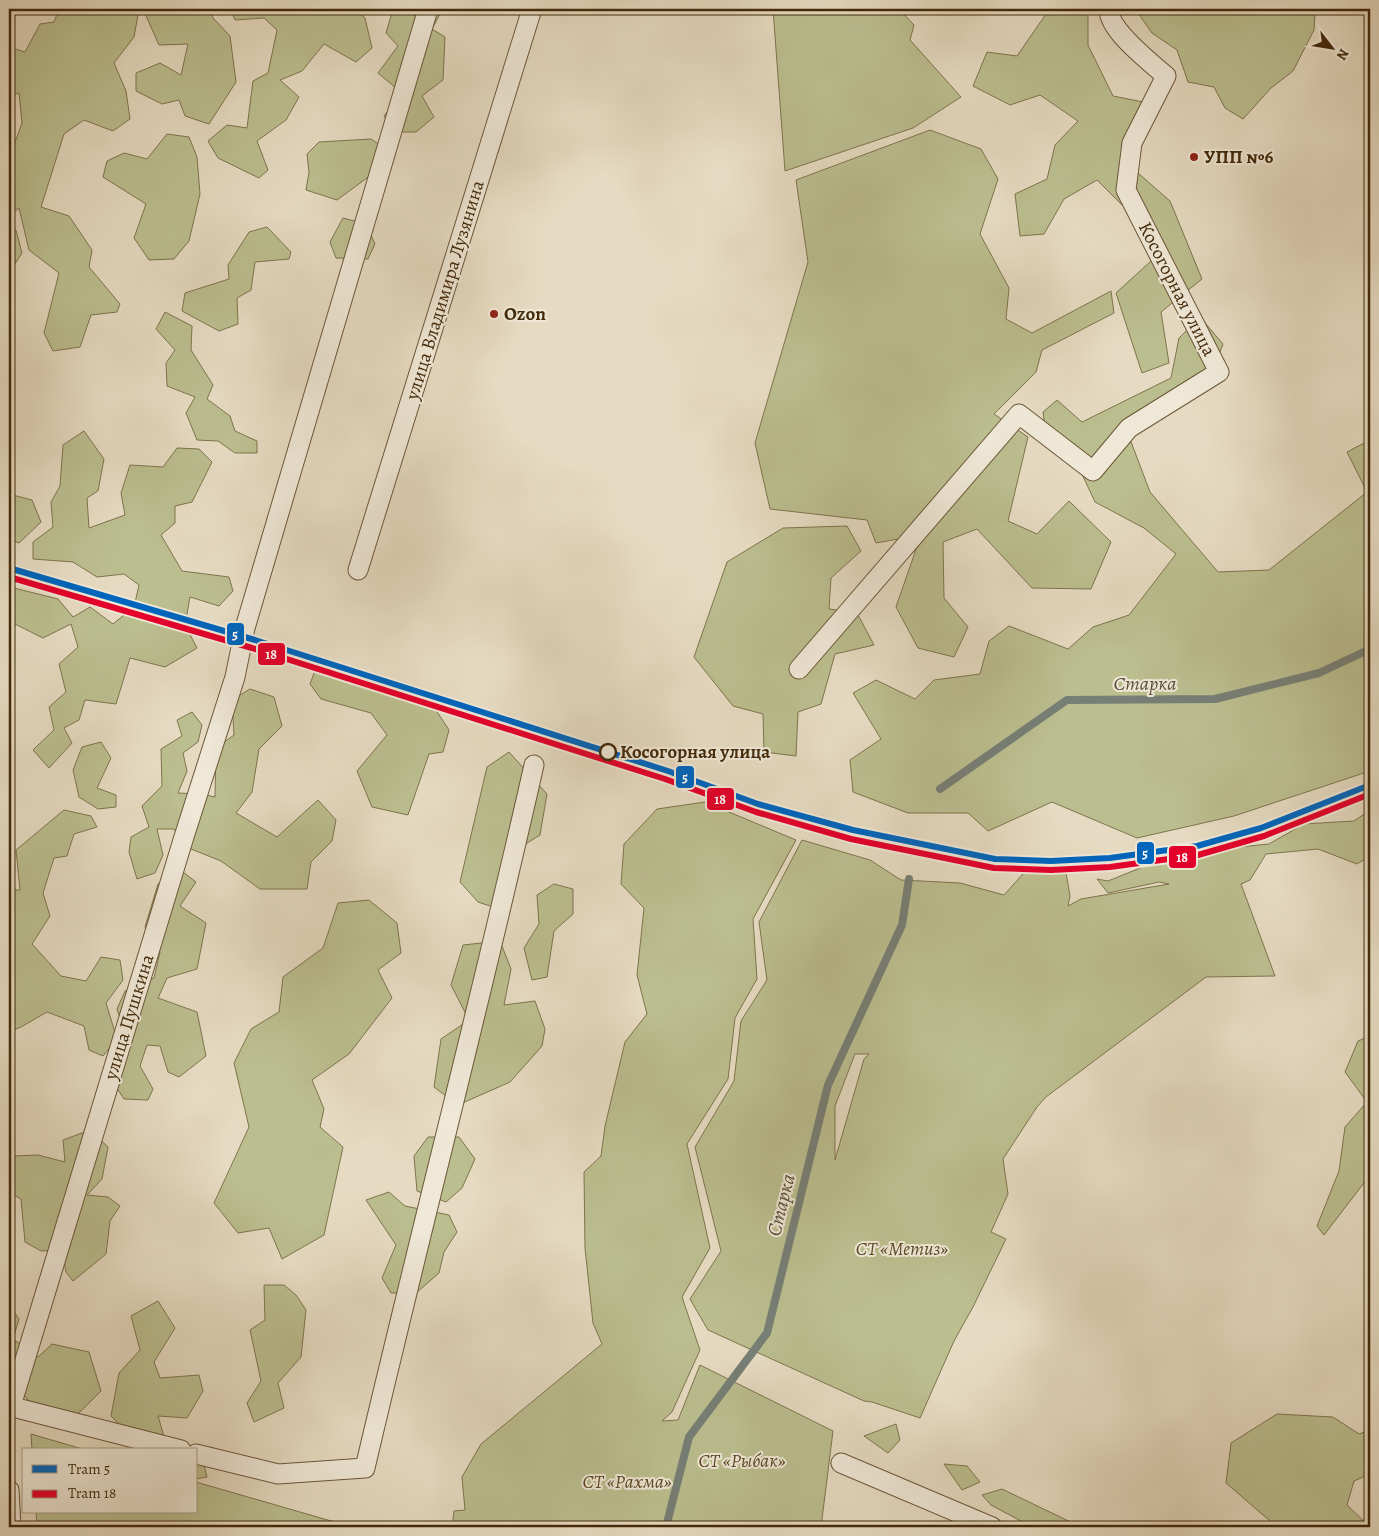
<svg xmlns="http://www.w3.org/2000/svg" width="1379" height="1536" font-family="Alegreya,serif">
<style>
.green{fill:#bbbe8f;stroke:#7f744d;fill-rule:evenodd}
.lines{fill:none;stroke-linecap:round;stroke-linejoin:round}
.stream{stroke:#777f76;stroke-width:8}
.street-casing{stroke:#6c5639;stroke-width:21}
.street{stroke:#efe8d7;stroke-width:19}
.tram-1-casing{stroke:#efe8d7;stroke-width:10}
.tram-2-casing{stroke:#efe8d7;stroke-width:10}
.tram-1{stroke:#0065bd;stroke-width:6}
.tram-2{stroke:#e4002b;stroke-width:6}
.poi-dot{fill:#8f2418;stroke:#efe8d7;stroke-width:2}
.stop-dot{fill:#efe8d7;stroke:#432a0b;stroke-width:2.5}
.labels{text-anchor:middle;dominant-baseline:central;stroke-width:4;stroke-linejoin:round;paint-order:stroke}
.poi-label{font-size:19px;font-weight:bold;fill:#432a0b;stroke:#efe8d7;text-anchor:start}
.street-label{font-size:19px;fill:#432a0b;stroke:#efe8d7}
.stop-label{font-size:19px;font-weight:bold;fill:#432a0b;stroke:#efe8d7;text-anchor:start}
.park-label{font-size:19px;font-style:italic;fill:#5b4825;stroke:#efe8d7}
.water-label{font-size:20px;font-style:italic;fill:#594e38;stroke:#efe8d7}
.line-badge{stroke:#efe8d7;stroke-width:2}
.badge-label{font-size:14px;text-anchor:middle;font-weight:bold;fill:#fff}
</style>
<rect width="100%" height="100%" fill="#e6dbc2"/>
<filter id="stains"><feTurbulence type="fractalNoise" baseFrequency=".004" numOctaves="4"/><feColorMatrix values="0 0 0 0 .2 0 0 0 0 .09 0 0 0 0 .02 0 0 0 .5 -.17"/></filter>
<radialGradient id="worn" r=".72"><stop offset=".6" stop-color="#630" stop-opacity="0"/><stop offset="1" stop-color="#630" stop-opacity=".3"/></radialGradient>
<path class="green" d="M 59,9 L 139,9 L 134,37 L 114,63 L 126,91 L 130,119 L 113,131 L 84,120 L 64,134 L 41,207 L 69,216 L 92,250 L 89,267 L 120,304 L 117,312 L 91,315 L 80,347 L 53,351 L 44,333 L 59,273 L 29,250 L 19,208 L 9,216 L 9,159 L 22,123 L 19,93 L 9,96 L 9,47 L 25,52 L 40,24 L 54,22 Z
M 143,9 L 210,9 L 213,18 L 230,36 L 236,82 L 209,124 L 185,116 L 179,100 L 162,104 L 136,91 L 136,73 L 160,63 L 181,75 L 188,44 L 159,45 Z
M 230,9 L 355,9 L 365,18 L 372,48 L 356,62 L 324,44 L 302,71 L 280,80 L 299,97 L 286,120 L 257,141 L 268,170 L 259,178 L 218,158 L 208,141 L 227,125 L 247,128 L 253,81 L 268,73 L 277,30 L 264,18 L 235,20 Z
M 393,9 L 440,9 L 441,12 L 432,29 L 445,37 L 443,80 L 422,96 L 434,117 L 416,132 L 394,132 L 384,116 L 402,93 L 378,73 L 398,46 L 386,33 Z
M 773,9 L 899,9 L 914,25 L 910,40 L 961,97 L 913,128 L 785,171 Z
M 1042,9 L 1088,9 L 1088,45 L 1113,96 L 1143,102 L 1122,159 L 1170,201 L 1202,279 L 1161,312 L 1169,363 L 1142,373 L 1116,293 L 1151,261 L 1137,220 L 1097,180 L 1064,199 L 1044,234 L 1020,236 L 1015,194 L 1047,179 L 1055,145 L 1078,121 L 1040,95 L 1010,105 L 973,86 L 987,52 L 1017,56 L 1046,14 Z
M 1139,9 L 1328,9 L 1315,13 L 1314,30 L 1293,71 L 1271,88 L 1243,119 L 1225,108 L 1214,87 L 1188,82 L 1177,50 L 1152,33 L 1138,13 Z
M 930,130 L 981,149 L 998,179 L 980,234 L 1009,288 L 1006,319 L 1032,333 L 1111,291 L 1114,313 L 1042,350 L 1036,372 L 994,414 L 1028,437 L 1008,521 L 1037,534 L 1069,501 L 1111,542 L 1091,589 L 1032,588 L 977,529 L 943,542 L 944,598 L 968,627 L 954,657 L 918,648 L 896,607 L 921,535 L 876,543 L 867,520 L 770,509 L 755,443 L 808,262 L 796,180 Z
M 167,134 L 189,137 L 197,157 L 200,194 L 189,241 L 174,259 L 149,260 L 134,238 L 146,204 L 103,177 L 107,161 L 124,153 L 147,159 Z
M 371,139 L 388,150 L 382,167 L 337,200 L 306,190 L 309,172 L 307,154 L 319,142 Z
M 343,218 L 366,224 L 375,244 L 368,259 L 336,258 L 330,242 Z
M 267,227 L 291,252 L 289,259 L 255,262 L 251,290 L 237,298 L 238,324 L 219,331 L 182,311 L 185,293 L 229,279 L 228,265 L 249,232 Z
M 9,230 L 16,230 L 22,253 L 9,273 L 11,298 L 9,308 Z
M 165,312 L 192,326 L 191,350 L 213,385 L 207,399 L 230,416 L 235,431 L 257,441 L 257,453 L 235,453 L 218,441 L 197,440 L 186,413 L 195,397 L 167,386 L 166,363 L 175,350 L 156,329 Z
M 1200,317 L 1223,344 L 1212,373 L 1130,439 L 1150,492 L 1218,572 L 1269,570 L 1367,492 L 1347,452 L 1370,440 L 1370,771 L 1234,816 L 1137,838 L 1052,802 L 988,831 L 968,813 L 908,813 L 853,792 L 850,760 L 881,739 L 853,693 L 876,680 L 915,699 L 934,680 L 980,674 L 989,641 L 1009,626 L 1068,649 L 1093,627 L 1129,615 L 1176,554 L 1144,528 L 1095,502 L 1081,472 L 1047,443 L 1043,412 L 1057,400 L 1082,422 L 1171,378 L 1179,338 Z
M 84,431 L 104,459 L 98,491 L 87,498 L 89,528 L 125,515 L 121,493 L 130,465 L 163,467 L 177,448 L 199,449 L 212,462 L 192,502 L 175,506 L 175,523 L 161,535 L 182,571 L 229,577 L 233,591 L 219,606 L 190,597 L 185,625 L 197,648 L 165,667 L 130,658 L 116,704 L 85,700 L 79,720 L 64,728 L 72,743 L 49,768 L 33,750 L 54,730 L 49,707 L 66,692 L 59,664 L 78,647 L 71,624 L 43,638 L 9,621 L 9,583 L 10,587 L 58,599 L 73,617 L 90,607 L 113,624 L 134,607 L 139,585 L 124,574 L 97,577 L 73,562 L 33,559 L 33,542 L 53,527 L 51,502 L 60,486 L 63,445 Z
M 9,494 L 32,500 L 41,522 L 19,543 L 9,539 Z
M 847,526 L 861,551 L 831,578 L 829,609 L 857,613 L 874,645 L 835,654 L 821,704 L 798,712 L 796,756 L 764,752 L 763,714 L 733,706 L 694,657 L 727,562 L 783,528 Z
M 317,665 L 424,692 L 449,730 L 443,752 L 429,754 L 408,815 L 372,807 L 357,771 L 387,735 L 371,713 L 321,699 L 310,684 Z
M 250,689 L 274,697 L 282,726 L 259,749 L 252,792 L 236,813 L 277,837 L 318,800 L 336,820 L 332,841 L 311,862 L 307,889 L 260,889 L 221,861 L 186,847 L 174,829 L 157,829 L 163,855 L 155,873 L 137,879 L 129,852 L 131,837 L 149,827 L 142,806 L 162,786 L 161,749 L 182,736 L 177,720 L 192,712 L 202,725 L 198,742 L 183,753 L 187,771 L 178,793 L 201,794 L 215,797 L 216,748 L 234,735 L 232,700 Z
M 101,742 L 111,758 L 97,788 L 116,795 L 116,807 L 98,809 L 79,797 L 73,770 L 82,747 Z
M 509,752 L 547,794 L 540,835 L 508,855 L 496,908 L 478,902 L 460,882 L 487,767 Z
M 705,802 L 796,840 L 753,919 L 757,979 L 735,1018 L 728,1079 L 687,1144 L 710,1248 L 682,1297 L 700,1350 L 672,1412 L 662,1421 L 678,1420 L 700,1365 L 833,1431 L 821,1527 L 452,1527 L 454,1511 L 465,1510 L 462,1477 L 481,1444 L 602,1344 L 593,1323 L 585,1248 L 584,1172 L 601,1156 L 605,1126 L 625,1042 L 647,1014 L 637,975 L 644,908 L 621,884 L 624,844 L 657,809 Z
M 64,810 L 91,816 L 97,827 L 74,834 L 67,856 L 54,858 L 43,893 L 50,916 L 32,944 L 61,976 L 86,981 L 101,957 L 120,960 L 123,980 L 106,1003 L 117,1039 L 103,1056 L 89,1050 L 84,1026 L 47,1012 L 21,1027 L 9,1032 L 9,890 L 20,890 L 16,850 Z
M 1370,810 L 1370,856 L 1357,864 L 1318,849 L 1266,854 L 1250,880 L 1241,884 L 1275,976 L 1206,977 L 1046,1097 L 1037,1107 L 1003,1159 L 1008,1194 L 991,1232 L 1006,1239 L 973,1307 L 954,1341 L 920,1418 L 872,1402 L 864,1401 L 708,1330 L 690,1299 L 721,1251 L 695,1147 L 734,1081 L 741,1021 L 767,980 L 759,922 L 802,840 L 870,860 L 901,880 L 960,883 L 1004,895 L 1032,864 L 1065,867 L 1070,896 L 1068,906 L 1081,899 L 1169,884 L 1159,882 L 1108,893 L 1097,879 L 1108,881 L 1155,862 L 1200,851 L 1269,844 L 1304,824 L 1354,821 ZM 855,1054 L 869,1054 L 864,1059 L 835,1160 L 835,1106 Z
M 179,869 L 196,882 L 180,906 L 206,923 L 197,969 L 167,978 L 158,998 L 197,1012 L 206,1056 L 179,1077 L 168,1072 L 160,1046 L 147,1045 L 140,1066 L 153,1089 L 148,1100 L 124,1099 L 113,1082 L 127,1039 L 117,1009 L 125,991 L 154,978 L 160,952 L 145,927 L 158,884 Z
M 554,884 L 573,889 L 573,914 L 554,931 L 547,977 L 532,980 L 524,948 L 539,924 L 537,895 Z
M 369,900 L 397,923 L 401,953 L 378,970 L 392,998 L 349,1054 L 312,1080 L 324,1109 L 320,1127 L 343,1147 L 324,1235 L 282,1259 L 269,1228 L 238,1233 L 214,1203 L 249,1127 L 234,1063 L 251,1029 L 279,1012 L 283,977 L 323,948 L 338,903 Z
M 500,941 L 511,969 L 504,1005 L 535,1001 L 545,1029 L 542,1046 L 510,1082 L 458,1105 L 434,1087 L 441,1039 L 469,1020 L 451,985 L 463,945 Z
M 1370,1036 L 1370,1175 L 1324,1235 L 1317,1226 L 1339,1171 L 1345,1127 L 1367,1102 L 1345,1072 L 1358,1041 Z
M 90,1130 L 108,1147 L 102,1179 L 87,1195 L 108,1197 L 120,1206 L 110,1221 L 106,1254 L 73,1281 L 66,1272 L 62,1250 L 41,1251 L 25,1242 L 21,1199 L 9,1192 L 9,1154 L 13,1156 L 38,1155 L 65,1162 L 63,1140 Z
M 428,1137 L 459,1137 L 475,1159 L 462,1188 L 446,1202 L 417,1191 L 414,1156 Z
M 389,1192 L 405,1206 L 449,1215 L 457,1232 L 444,1252 L 439,1273 L 416,1293 L 391,1293 L 382,1278 L 396,1245 L 366,1200 Z
M 264,1285 L 284,1285 L 296,1295 L 306,1310 L 301,1357 L 278,1383 L 284,1408 L 254,1422 L 247,1403 L 261,1381 L 250,1330 L 265,1320 Z
M 158,1301 L 175,1328 L 154,1362 L 160,1378 L 199,1375 L 203,1391 L 187,1418 L 158,1416 L 168,1450 L 144,1450 L 111,1416 L 119,1373 L 140,1350 L 131,1316 Z
M 9,1305 L 19,1319 L 13,1339 L 38,1357 L 52,1344 L 89,1352 L 101,1391 L 76,1416 L 40,1418 L 26,1397 L 9,1394 Z
M 1277,1414 L 1333,1417 L 1359,1434 L 1370,1430 L 1370,1474 L 1354,1481 L 1347,1505 L 1370,1527 L 1277,1527 L 1226,1483 L 1231,1443 Z
M 896,1424 L 900,1440 L 888,1453 L 864,1436 Z
M 31,1434 L 86,1450 L 32,1450 Z
M 196,1460 L 203,1461 L 207,1477 L 196,1479 Z
M 944,1464 L 967,1466 L 980,1482 L 962,1490 Z
M 196,1482 L 352,1527 L 37,1527 L 36,1512 L 196,1512 Z
M 1002,1489 L 1081,1527 L 1032,1527 L 991,1505 L 982,1495 Z"/>
<g class="lines">
<path class="stream" d="M 940,789 L 1067,700 L 1215,699 L 1319,673 L 1370,649
M 666,1527 L 689,1437 L 767,1333 L 828,1085 L 902,925 L 909,879"/>
<g class="street-casing">
<path id="street" d="M 358,570 L 532,9
M 799,669 L 1019,414 L 1093,471 L 1129,428 L 1219,372 L 1126,190 L 1132,143 L 1166,76 C 1150,62 1108,30 1109,9
M 9,1406 L 181,1450
M 11,1406 L 183,840 L 235,677 L 245,628 L 428,9
M 196,1454 L 278,1474 L 365,1468 C 420,1233 481,1000 534,765
M 841,1463 L 992,1527
M 9,1490 L 11,1527"/>
</g>
<use href="#street" class="street"/>
<g class="tram-1-casing">
<path id="tram-1" d="M 9,568 L 255,640 L 668,771 L 758,804 L 853,830 L 995,859 L 1051,861 L 1110,858 L 1197,846 L 1261,828 L 1370,785"/>
</g>
<g class="tram-2-casing">
<path id="tram-2" d="M 9,577 L 252,648 L 665,779 L 756,812 L 851,839 L 994,868 L 1051,870 L 1110,867 L 1198,855 L 1264,836 L 1370,794"/>
</g>
<use href="#tram-1" class="tram-1"/>
<use href="#tram-2" class="tram-2"/>
</g>
<g class="poi-dot">
<circle cx="1194" cy="157" r="5"/>
<circle cx="494" cy="314" r="5"/>
</g>
<circle class="stop-dot" cx="608" cy="752" r="8"/>
<g class="labels">
<g class="poi-label">
<text x="1204" y="157">УПП №6</text>
<text x="504" y="314">Ozon</text>
</g>
<g class="street-label">
<text transform="translate(1177 289) rotate(63)">Косогорная улица</text>
<text transform="translate(445 290) rotate(-73)">улица Владимира Лузянина</text>
<text transform="translate(129 1017) rotate(-73)">улица Пушкина</text>
</g>
<g class="stop-label">
<text x="620" y="752">Косогорная улица</text>
</g>
<g class="park-label">
<text x="902" y="1249">СТ «Метиз»</text>
<text x="742" y="1461">СТ «Рыбак»</text>
<text x="627" y="1482">СТ «Рахма»</text>
</g>
<g class="water-label">
<text x="1145" y="683">Старка</text>
<text transform="translate(781 1205) rotate(-76)">Старка</text>
</g>
</g>
<g class="line-badge">
<rect x="226" y="622" width="19" height="24" rx="5" fill="#0065bd"/>
<rect x="257" y="642" width="29" height="24" rx="5" fill="#e4002b"/>
<rect x="675" y="765" width="20" height="24" rx="5" fill="#0065bd"/>
<rect x="706" y="787" width="29" height="24" rx="5" fill="#e4002b"/>
<rect x="1136" y="841" width="19" height="24" rx="5" fill="#0065bd"/>
<rect x="1168" y="845" width="29" height="24" rx="5" fill="#e4002b"/>
</g>
<g class="badge-label">
<text x="235" y="639">5</text>
<text x="271" y="659">18</text>
<text x="685" y="782">5</text>
<text x="720" y="804">18</text>
<text x="1145" y="858">5</text>
<text x="1182" y="862">18</text>
</g>
<rect width="1379" height="1536" fill="none" stroke="#e6dbc2" stroke-width="30"/>
<rect x="10" y="10" width="1359" height="1516" fill="none" stroke="#432a0b" stroke-width="2.5"/>
<rect x="15" y="15" width="1349" height="1506" fill="none" stroke="#432a0b"/>
<rect x="22" y="1448" width="175" height="65" fill="#efe8d7" stroke="#aa9c85"/>
<rect x="32" y="1465" width="25" height="8" fill="#0065bd" stroke="#aa9c85"/>
<text x="68" y="1474" font-size="15" fill="#432a0b">Tram 5</text>
<rect x="32" y="1490" width="25" height="8" fill="#e4002b" stroke="#aa9c85"/>
<text x="68" y="1498" font-size="15" fill="#432a0b">Tram 18</text>
<g transform="translate(1332 48) rotate(121)" stroke="#efe8d7" stroke-width="4" paint-order="stroke">
<path d="M0-4L9 19L0 12L-9 19Z" fill="#432a0b"/>
<text y="-8" font-size="14" font-weight="bold" text-anchor="middle" fill="#432a0b">N</text>
</g>
<rect width="100%" height="100%" filter="url(#stains)"/>
<rect width="100%" height="100%" fill="url(#worn)"/>
</svg>
